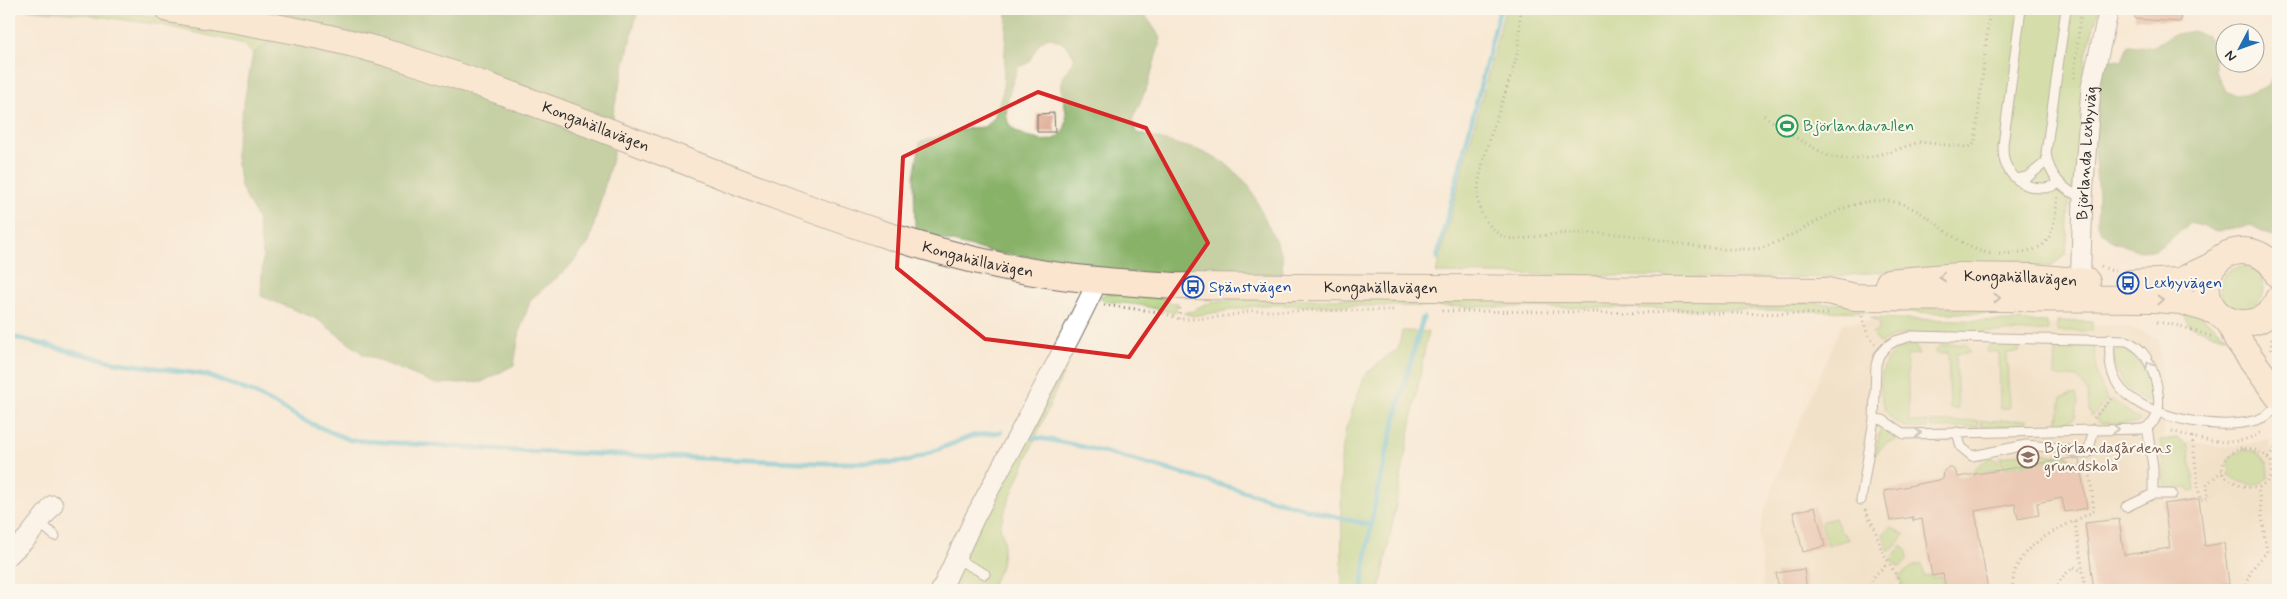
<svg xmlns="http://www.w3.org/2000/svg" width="2287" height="599" font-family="Mynerve,sans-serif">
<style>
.built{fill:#ecd8ba}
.green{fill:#acd079;stroke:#6c7e52}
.forest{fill:#89b269;stroke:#5a6e4a;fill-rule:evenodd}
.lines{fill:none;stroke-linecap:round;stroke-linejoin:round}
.stream{stroke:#53bbd1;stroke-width:5}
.building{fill:#dca38c}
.lane-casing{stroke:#736e66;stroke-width:11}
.street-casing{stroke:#736e66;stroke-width:21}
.secondary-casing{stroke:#736e66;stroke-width:28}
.path{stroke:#736e66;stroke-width:3;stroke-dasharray:1 4;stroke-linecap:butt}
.lane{stroke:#fff;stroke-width:9}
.street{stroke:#fff;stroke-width:19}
.secondary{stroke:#fce5cf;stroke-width:26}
.oneway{stroke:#94887d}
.oneway2{stroke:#a0a0a0}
.marked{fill:none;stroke:#d62828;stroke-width:4;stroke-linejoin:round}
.labels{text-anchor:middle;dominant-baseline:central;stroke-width:4;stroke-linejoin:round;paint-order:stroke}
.leisure-label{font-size:16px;fill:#27864d;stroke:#fbf7ec;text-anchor:start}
.street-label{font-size:16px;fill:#2b2b2b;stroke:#fbf7ec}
.transit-label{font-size:16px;fill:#164399;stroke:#fbf7ec;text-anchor:start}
.education-label{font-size:16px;fill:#785e54;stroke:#fbf7ec;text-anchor:start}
</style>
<rect width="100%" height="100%" fill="#fbf7ec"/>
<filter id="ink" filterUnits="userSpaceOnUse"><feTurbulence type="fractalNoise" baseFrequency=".02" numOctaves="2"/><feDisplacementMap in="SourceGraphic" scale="10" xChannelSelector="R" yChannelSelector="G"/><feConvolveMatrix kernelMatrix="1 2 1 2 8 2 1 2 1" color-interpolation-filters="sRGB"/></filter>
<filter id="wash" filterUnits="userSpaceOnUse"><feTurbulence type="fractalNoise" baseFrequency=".0096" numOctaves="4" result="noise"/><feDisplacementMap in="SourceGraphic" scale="20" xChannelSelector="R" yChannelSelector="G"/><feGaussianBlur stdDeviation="1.12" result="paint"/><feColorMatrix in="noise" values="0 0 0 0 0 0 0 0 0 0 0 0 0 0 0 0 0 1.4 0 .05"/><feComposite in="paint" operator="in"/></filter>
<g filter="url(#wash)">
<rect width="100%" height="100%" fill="#f8e9d5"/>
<path class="built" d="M 1872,321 L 2127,326 L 2159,339 L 2164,440 L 2184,440 L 2220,447 L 2247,444 L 2269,439 L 2278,486 L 2278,590 L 1764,590 L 1759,534 L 1765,509 L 1786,452 L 1843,323 Z"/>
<path class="green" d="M 20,9 L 110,9 L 276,37 L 253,54 L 242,43 L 162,25 L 82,14 Z
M 1505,9 L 2099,9 L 2086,55 L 2083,84 L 2078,175 L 2070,192 L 2066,255 L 2052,265 L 2024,268 L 1906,269 L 1832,277 L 1748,278 L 1436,273 Z
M2220 288a22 22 0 1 1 44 0a22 22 0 1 1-44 0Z
M 1106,293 L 1168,299 L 1167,302 L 1178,303 L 1175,313 L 1140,305 L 1103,301 L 1100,297 Z
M 1232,299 L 1687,299 L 2046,311 L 2019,314 L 1623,308 L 1263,305 L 1193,316 L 1183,313 L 1194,311 C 1200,303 1222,300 1232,299 Z
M 2186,307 L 2191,308 L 2227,336 L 2212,334 L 2189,325 L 2185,318 Z
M 1869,318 L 2047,322 L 2048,331 L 1912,333 L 1894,336 L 1881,343 L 1871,333 L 1878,331 L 1880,323 L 1876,320 Z
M 2057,321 L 2092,322 L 2092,331 L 2057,331 Z
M 1402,331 L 1428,332 L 1380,590 L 1342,590 L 1341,458 L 1346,428 L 1365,375 L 1387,356 L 1398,350 Z
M 2017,343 L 2020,352 L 2007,353 L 2009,408 L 2000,408 L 1999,352 L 1987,352 L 1987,348 L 1991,344 Z
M 1966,344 L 1970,353 L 1956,354 L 1958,409 L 1950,409 L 1948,353 L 1936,354 L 1936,350 L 1941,345 Z
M 2056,344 L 2094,344 L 2097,376 L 2107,400 L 2092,416 L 2089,410 L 2088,392 L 2078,378 L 2055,376 Z
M 1915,345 L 1919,354 L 1907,355 L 1909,422 L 1927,422 L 1928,428 C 1917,428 1907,429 1897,423 C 1879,411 1876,377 1888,359 C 1894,349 1905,346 1915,345 Z
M 2120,347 C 2142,351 2146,377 2152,396 L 2150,401 L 2146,402 C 2126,390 2115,377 2113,353 Z
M 1068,362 L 1006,507 L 1000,527 L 1004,541 L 1001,566 L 990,590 L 949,590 L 984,513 Z
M 2076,394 L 2078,403 L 2075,417 L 2064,425 L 2057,424 L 2062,397 Z
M 2112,400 L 2140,420 L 2137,423 L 2100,423 L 2095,418 Z
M 2028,420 L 2029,425 L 1982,427 L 1981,421 Z
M 1979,421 L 1978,427 L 1931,428 L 1931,422 Z
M 1883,427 L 1892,434 L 1904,437 L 1886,443 L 1875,455 L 1880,431 Z
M 2177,438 L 2188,445 L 2195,490 L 2190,491 L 2189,488 L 2166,490 L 2160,440 Z
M 2245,449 L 2257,453 L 2268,463 L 2268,477 C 2255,491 2243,483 2228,475 L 2230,468 L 2227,462 L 2231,456 Z
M 2039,452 L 2056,456 L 2057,452 L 2071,457 L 2004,468 L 2000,458 L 2022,453 Z
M 1992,457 L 1999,462 L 2001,469 L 1972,474 L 1981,463 Z
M 1835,518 L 1840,530 L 1849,539 L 1827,546 L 1821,522 Z
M 1891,527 L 1905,535 L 1889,552 L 1883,534 Z
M 1902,545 C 1910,552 1910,563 1899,567 L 1890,560 Z
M 1922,564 L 1924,576 L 1931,575 L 1931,578 L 1942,576 L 1944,590 L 1906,590 L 1898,577 L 1912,567 Z"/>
<path class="forest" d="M 250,9 L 638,9 L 613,113 L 613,155 L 589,243 L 566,270 L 531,299 L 520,330 L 514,365 L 482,382 L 436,384 L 363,354 L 317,319 L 261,296 L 263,255 L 257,218 L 241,187 L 235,152 L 253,54 L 276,37 L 274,12 Z
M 1007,9 L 1141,9 L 1161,38 L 1148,85 L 1132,120 L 1137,133 L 1198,150 L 1225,163 L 1249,185 L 1282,255 L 1283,279 L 1118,272 L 1085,263 L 995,253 L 922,234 L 915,230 L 914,177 L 920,142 L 969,128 L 984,127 L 994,118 L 1003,91 ZM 1048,37 C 1062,41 1068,45 1075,58 C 1071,65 1063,74 1062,82 C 1059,99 1076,121 1058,137 C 1052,142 1040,141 1033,138 C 1026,136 1017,133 1012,128 C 999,117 1013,81 1018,67 L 1028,63 L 1040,42 Z
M 2278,15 L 2278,240 L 2251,225 L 2217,231 L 2191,223 L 2156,250 L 2140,251 L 2126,246 L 2110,240 L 2101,232 L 2097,223 L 2098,195 L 2094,149 L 2102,58 L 2122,61 L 2128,45 L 2151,47 L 2172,35 L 2193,31 L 2207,36 L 2215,46 L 2215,70 L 2225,91 L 2234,95 L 2253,93 L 2265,88 L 2278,68 L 2275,41 Z"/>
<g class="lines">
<path class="stream" d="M 1437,258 L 1500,9
M 9,336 L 114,362 L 207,375 L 254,393 L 312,424 L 350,440 L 520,451 L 822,463 L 883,463 L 908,461 L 972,436 L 1001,432
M 1028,437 C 1067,441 1102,452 1140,462 C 1217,482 1293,508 1371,525
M 1362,590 C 1371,498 1398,407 1423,318"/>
</g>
<g id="blocks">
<path class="building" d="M 2135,9 L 2181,9 L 2180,22 L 2135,19 Z
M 1054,113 L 1055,132 L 1037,132 L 1037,114 Z
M 2072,458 L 2079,460 L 2087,508 L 2065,512 L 2062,498 L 2037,503 L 2039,515 L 2018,519 L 2015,504 L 1975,511 L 1988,590 L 1946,590 L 1943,574 L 1932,576 L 1922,519 L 1913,521 L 1913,517 L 1890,521 L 1884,491 L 1943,479 L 1944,471 L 1949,467 L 1955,470 L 1958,477 Z
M 2199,499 L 2205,546 L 2224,543 L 2229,584 L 2211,586 L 2212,590 L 2094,590 L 2085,523 L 2119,519 L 2124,555 L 2170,548 L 2164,504 Z
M 1815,507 L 1825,546 L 1803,552 L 1793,512 Z
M 1804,569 L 1807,590 L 1779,590 L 1776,573 Z"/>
</g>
</g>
<g filter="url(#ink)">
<use href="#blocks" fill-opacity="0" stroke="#736e66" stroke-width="1"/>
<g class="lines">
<g class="lane-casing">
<path id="lane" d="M 2021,9 L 2003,145 C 2003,152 2003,159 2006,165 C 2016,186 2040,194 2060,183
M 2066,9 L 2046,153 C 2048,173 2063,192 2083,197
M 2017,179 L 2029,176 L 2047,161
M 2110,339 C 2109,357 2109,375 2122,390 C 2148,419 2229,434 2264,417 C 2270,414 2274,409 2278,404
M 1957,432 L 1961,447 L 1972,456 L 2026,445 L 2060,448 L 2082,454 L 2088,453 L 2094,429
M 2153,494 L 2172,494
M 1861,500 L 1874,419 L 1876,365 L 1879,355 L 1887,346 L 1895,341 L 1912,336 L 2127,341 C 2133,344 2138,347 2143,353 C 2156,369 2171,422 2142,429 L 1904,434 L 1883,420 L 1874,419
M 2126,507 L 2153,494 L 2153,467 L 2147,427
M 39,522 L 55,536
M 955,558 L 985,574"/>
</g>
<g class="street-casing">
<g id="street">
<path id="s1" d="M 2080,293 L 2083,197 L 2091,87 L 2109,9"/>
<path d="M 9,555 L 27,538 L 53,505"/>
<path d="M 941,590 L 975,517 L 1071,335 L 1093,291 L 1095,280"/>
</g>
</g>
<g class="secondary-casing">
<g id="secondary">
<path id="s2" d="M 168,9 C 246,22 325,33 400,57 C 528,97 651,149 776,196 C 848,223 921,249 997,265 C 1055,278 1115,282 1175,286 L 1827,291 L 1855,297 L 2155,299 L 2181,301 L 2215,311"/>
<path d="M 2278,275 C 2264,240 2211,244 2207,283 C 2202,326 2264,339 2278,299"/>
<path id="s3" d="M 1889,282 L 1958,276 L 2032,277 L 2087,282"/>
<path d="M 2131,283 L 2180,281 L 2214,265"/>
<path d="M 2229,321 L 2237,339 L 2278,396"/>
</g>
</g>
<path class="path" d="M 1521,9 C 1519,24 1520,40 1517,54 C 1510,90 1466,182 1481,212 C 1486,223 1496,235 1508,238 C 1522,241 1535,236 1549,235 C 1569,232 1590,233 1610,234 C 1655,235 1697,252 1742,249 C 1748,249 1756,249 1761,248 C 1804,235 1842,196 1889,201 C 1930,206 1950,247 1992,254
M 2074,78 L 2081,9
M 1764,115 L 1784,131 L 1830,157 L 1845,159 L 1868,157 L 1890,152 L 1919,142 L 1966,147 L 1972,146 L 1975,142 L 1990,9
M 1999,254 C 2051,251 2051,245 2058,196
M 2101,266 L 2110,270 L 2116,271
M 1104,305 L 1160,312 L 1179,319 L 1195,319 L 1227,316 L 1252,311 L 1396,310
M 1442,311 L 1831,314
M 1862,316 L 1867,333 L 1875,344
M 1179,319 L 1180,307
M 2157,322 L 2180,326 L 2213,337
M 2271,350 L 2272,337
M 2094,418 L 2112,398
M 2172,431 C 2202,441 2234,449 2262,432
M 2192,437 L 2200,500 L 2208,498 L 2207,484 L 2222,471
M 2240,448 C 2253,448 2263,451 2271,462 C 2274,497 2241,491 2223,474 C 2220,461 2229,453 2240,448 Z
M 2268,457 L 2278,445
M 1865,510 L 1875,529 L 1881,549 L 1905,590
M 2075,522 L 2086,590
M 1867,590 L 1875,575 L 1888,563
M 2012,590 C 2013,584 2013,577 2015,571 C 2025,539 2067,526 2094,511 L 2089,463
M 2056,590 C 2058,580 2066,573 2074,567 L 2082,571
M 2246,590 C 2246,574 2256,563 2267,552 L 2258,488"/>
<use href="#lane" class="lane"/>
<use href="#street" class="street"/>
<use href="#secondary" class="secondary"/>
</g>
<defs><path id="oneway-chevron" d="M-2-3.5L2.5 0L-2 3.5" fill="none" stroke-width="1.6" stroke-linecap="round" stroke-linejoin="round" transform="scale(1.25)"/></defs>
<g class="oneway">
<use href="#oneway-chevron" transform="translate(1942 277) rotate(174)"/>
<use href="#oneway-chevron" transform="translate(1997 298) rotate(-1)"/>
<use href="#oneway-chevron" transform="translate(2160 300) rotate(3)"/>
</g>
<g class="oneway2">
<use href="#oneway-chevron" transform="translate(2149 365) rotate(-115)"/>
<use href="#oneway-chevron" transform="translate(2116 429)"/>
<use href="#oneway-chevron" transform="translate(1918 433) rotate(-2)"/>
</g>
</g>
<path d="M0 0H2287V599H0ZM 1038,92 L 1146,128 L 1208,243 L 1129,357 L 985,339 L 897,268 L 903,157 Z" fill="#f8e9d5" fill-opacity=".55" fill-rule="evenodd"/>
<path class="marked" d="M 1038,92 L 1146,128 L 1208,243 L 1129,357 L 985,339 L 897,268 L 903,157 Z"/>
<defs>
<g id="stadium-ring" transform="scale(1.125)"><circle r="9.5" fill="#fbf7ec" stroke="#2e9e5b" stroke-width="1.5"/><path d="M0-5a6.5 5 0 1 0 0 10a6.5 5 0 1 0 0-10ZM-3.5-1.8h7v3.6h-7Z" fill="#2e9e5b"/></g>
<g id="bus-ring" transform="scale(1.125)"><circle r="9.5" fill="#fbf7ec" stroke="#1a4fb4" stroke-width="1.5"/><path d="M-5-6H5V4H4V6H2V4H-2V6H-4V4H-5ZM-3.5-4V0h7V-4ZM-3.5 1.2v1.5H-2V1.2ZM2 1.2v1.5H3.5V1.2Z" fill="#1a4fb4"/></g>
<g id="school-ring" transform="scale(1.125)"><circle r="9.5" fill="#fbf7ec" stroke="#8d6e63" stroke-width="1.5"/><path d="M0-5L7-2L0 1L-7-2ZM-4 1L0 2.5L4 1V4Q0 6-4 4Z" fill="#8d6e63"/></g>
</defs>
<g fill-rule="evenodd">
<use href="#stadium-ring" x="1787" y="126"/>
<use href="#bus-ring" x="2128" y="283"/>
<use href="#bus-ring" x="1193" y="287"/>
<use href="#school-ring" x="2028" y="457"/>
</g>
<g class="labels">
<g class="leisure-label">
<text x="1803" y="126">Björlandavallen</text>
</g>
<g class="street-label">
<text stroke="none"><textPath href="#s2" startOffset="445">Kongahällavägen</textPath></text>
<text stroke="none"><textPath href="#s1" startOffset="140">Björlanda Lexbyväg</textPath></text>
<text stroke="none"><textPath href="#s2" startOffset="850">Kongahällavägen</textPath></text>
<text stroke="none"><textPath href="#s3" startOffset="132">Kongahällavägen</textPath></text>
<text stroke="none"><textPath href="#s2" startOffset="1255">Kongahällavägen</textPath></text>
</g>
<g class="transit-label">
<text x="2144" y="283">Lexbyvägen</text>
<text x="1209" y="287">Spänstvägen</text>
</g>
<g class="education-label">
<text x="2044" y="448">Björlandagårdens<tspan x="2044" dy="18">grundskola</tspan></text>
</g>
</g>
<rect width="2287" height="599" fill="none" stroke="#fbf7ec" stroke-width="30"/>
<g transform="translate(2240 48) rotate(229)"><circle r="24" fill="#fbf7ec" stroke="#a8a59f"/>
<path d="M0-4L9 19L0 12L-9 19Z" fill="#1f6fb2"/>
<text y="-8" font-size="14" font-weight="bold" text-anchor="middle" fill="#2b2b2b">N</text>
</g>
</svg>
